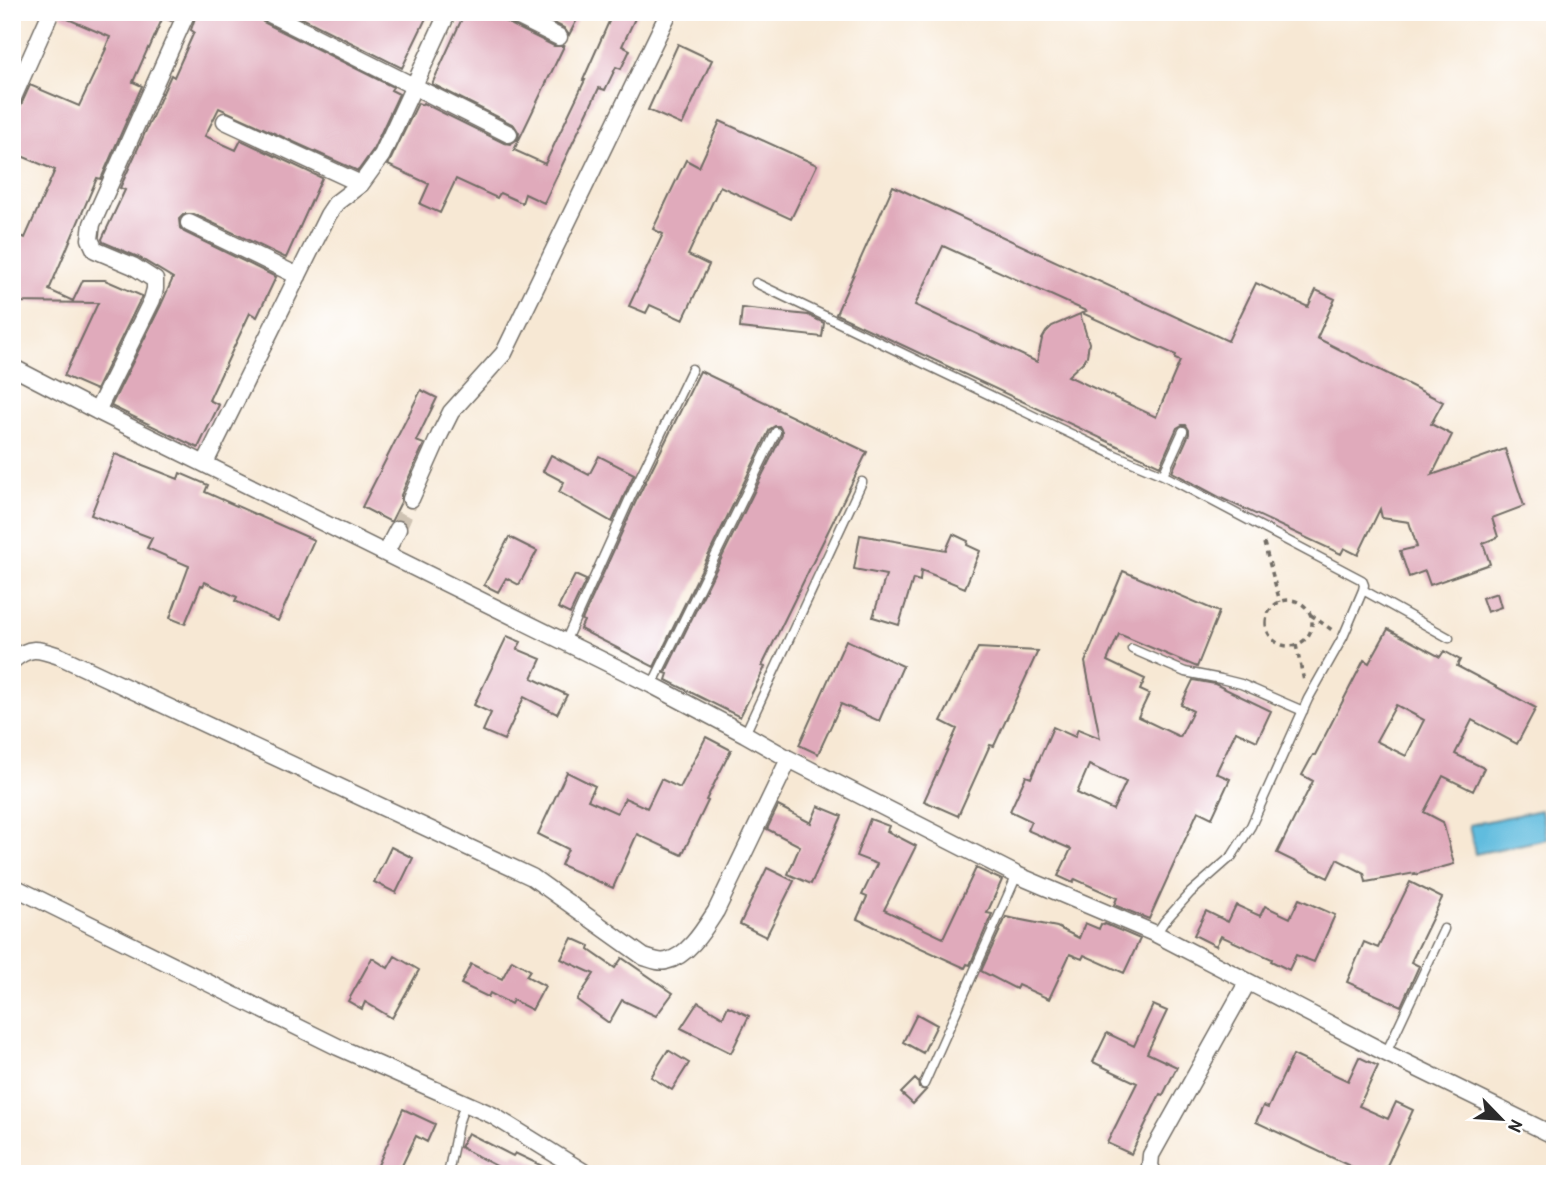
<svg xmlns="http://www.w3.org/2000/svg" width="1567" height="1186" font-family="'Patrick Hand',sans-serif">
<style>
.water{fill:#60bcde;stroke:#467484;stroke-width:2}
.building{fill:#e0aabb;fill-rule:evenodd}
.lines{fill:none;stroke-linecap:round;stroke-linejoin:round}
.street-tunnel{stroke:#cec2b2;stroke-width:16;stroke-dasharray:16 8;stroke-linecap:butt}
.lane-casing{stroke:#726d66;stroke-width:11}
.street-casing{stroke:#726d66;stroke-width:19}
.path{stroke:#726d66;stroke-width:3.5;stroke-dasharray:5 5;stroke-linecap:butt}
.lane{stroke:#fff;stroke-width:8}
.street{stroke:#fff;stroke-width:16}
</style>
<rect width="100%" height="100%" fill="#fff"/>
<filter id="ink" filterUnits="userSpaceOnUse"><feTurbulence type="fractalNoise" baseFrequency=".0143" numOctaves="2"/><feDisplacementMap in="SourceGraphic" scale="14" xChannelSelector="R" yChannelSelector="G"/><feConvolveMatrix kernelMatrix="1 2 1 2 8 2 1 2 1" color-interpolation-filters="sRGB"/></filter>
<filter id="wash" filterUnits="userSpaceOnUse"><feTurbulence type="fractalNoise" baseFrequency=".00686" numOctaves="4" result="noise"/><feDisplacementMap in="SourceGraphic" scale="28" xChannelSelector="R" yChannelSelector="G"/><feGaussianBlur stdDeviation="1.57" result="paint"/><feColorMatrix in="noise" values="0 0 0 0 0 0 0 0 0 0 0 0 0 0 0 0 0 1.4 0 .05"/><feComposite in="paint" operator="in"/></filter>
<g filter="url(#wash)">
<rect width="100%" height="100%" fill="#f7e8d4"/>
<path class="water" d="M 1541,810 L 1547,839 L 1475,854 L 1469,825 Z"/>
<g id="blocks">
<path class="building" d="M 61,12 L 175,12 L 171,21 L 163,17 L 149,49 L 148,48 L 133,82 L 142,86 L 101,179 L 97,178 L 49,290 L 73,301 L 83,280 L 105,280 L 142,296 L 96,390 L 64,376 L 98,303 L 12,302 L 12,261 L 21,236 L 25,238 L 55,170 L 12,152 L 12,110 L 18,109 L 21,105 L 30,85 L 79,106 L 106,49 L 105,49 L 110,37 L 61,16 Z
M 197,12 L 258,12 L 259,18 L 263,22 L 393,87 L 391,90 L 399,94 L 373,150 L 358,171 L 219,108 L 205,136 L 236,150 L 241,140 L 322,178 L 286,258 L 194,214 L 184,214 L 179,219 L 180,228 L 184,232 L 276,277 L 257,317 L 250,313 L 209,400 L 219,405 L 198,448 L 111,406 L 161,305 L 173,278 L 138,257 L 103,242 L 102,239 L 125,190 L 120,188 L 171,75 L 174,77 L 194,32 L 191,30 Z
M 290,12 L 429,12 L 402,68 Z
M 465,12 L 499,12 L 500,17 L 504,21 L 554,46 L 564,46 L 514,150 L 545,164 L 585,80 L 583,80 L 611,17 L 614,12 L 638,12 L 622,46 L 630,50 L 621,69 L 616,67 L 605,90 L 599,88 L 544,203 L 525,194 L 522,203 L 500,193 L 497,198 L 456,179 L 440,213 L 420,204 L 429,184 L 388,165 L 418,103 L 422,105 L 423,103 L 504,143 L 510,144 L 518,139 L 519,133 L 514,125 L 432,84 Z
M 533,12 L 581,12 L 569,35 L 564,28 Z
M 678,44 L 712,60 L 682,125 L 648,110 Z
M 720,121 L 817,165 L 791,219 L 720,186 L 688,255 L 709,265 L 683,320 L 650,305 L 646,313 L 629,306 L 663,234 L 653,229 L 686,160 L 699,167 Z
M 893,186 L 1228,341 L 1256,283 L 1308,307 L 1316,290 L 1335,299 L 1317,338 L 1443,402 L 1431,424 L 1452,435 L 1432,475 L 1505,449 L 1524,506 L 1492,518 L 1498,537 L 1483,543 L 1490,564 L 1430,585 L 1425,571 L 1409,577 L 1400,551 L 1417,547 L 1409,522 L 1382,518 L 1380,509 L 1358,555 L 1344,548 L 1341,554 L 1219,497 L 1172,472 L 1189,434 L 1189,430 L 1186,425 L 1182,425 L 1177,428 L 1160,466 L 836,314 ZM 943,246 L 1086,311 L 1082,313 L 1176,355 L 1175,359 L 1180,361 L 1156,417 L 1068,376 L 1084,361 L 1087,356 L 1089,343 L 1080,314 L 1052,326 L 1046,332 L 1042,339 L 1037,362 L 915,305 Z
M 742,308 L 808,315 L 824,323 L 822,337 L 740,328 Z
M 700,371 L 777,408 L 776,409 L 867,452 L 762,666 L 765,667 L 740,717 L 666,680 L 668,674 L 665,673 L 782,435 L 782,431 L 779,426 L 775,426 L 770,429 L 654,667 L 580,629 L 584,621 L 582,620 L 636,501 Z
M 421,390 L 437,398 L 416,441 L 424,444 L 401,495 L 401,502 L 391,522 L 362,507 Z
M 115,454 L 178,479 L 180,473 L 208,485 L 205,492 L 314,540 L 278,621 L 235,601 L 237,597 L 205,582 L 203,586 L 201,585 L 185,624 L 170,618 L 189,566 L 147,548 L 152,538 L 91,515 Z
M 551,455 L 589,475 L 599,456 L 634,474 L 612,522 L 559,492 L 564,482 L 543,471 Z
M 953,534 L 968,541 L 967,545 L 980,551 L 965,588 L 921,570 L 920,581 L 913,579 L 899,625 L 873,617 L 886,575 L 854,569 L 860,535 L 946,550 Z
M 509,537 L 537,551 L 519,585 L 506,578 L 498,592 L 484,585 Z
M 1123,571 L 1219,612 L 1197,667 L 1119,634 L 1107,661 L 1145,679 L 1140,690 L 1149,694 L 1138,717 L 1180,737 L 1193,711 L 1181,705 L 1193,680 L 1215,684 L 1271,711 L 1257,741 L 1236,731 L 1216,773 L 1230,779 L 1212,818 L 1198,811 L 1149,919 L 1114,905 L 1117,898 L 1075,879 L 1073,883 L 1058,876 L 1071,849 L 1027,830 L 1031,821 L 1010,811 L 1026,776 L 1031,778 L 1053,727 L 1075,737 L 1078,729 L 1100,738 L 1085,662 ZM 1089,765 L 1126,782 L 1113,810 L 1077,793 Z
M 575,575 L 586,580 L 570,614 L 558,608 Z
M 1497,593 L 1501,607 L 1487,612 L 1482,598 Z
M 1388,629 L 1440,657 L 1444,651 L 1460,660 L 1457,666 L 1536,708 L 1517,744 L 1472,720 L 1455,754 L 1484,768 L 1473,791 L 1443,776 L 1424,812 L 1443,822 L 1454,864 L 1414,875 L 1415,873 L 1366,882 L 1364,873 L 1337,859 L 1328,878 L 1277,853 L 1313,781 L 1302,775 L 1313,755 L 1315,755 L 1364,660 L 1369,663 ZM 1396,705 L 1424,720 L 1406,756 L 1376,741 Z
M 507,636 L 521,642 L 517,649 L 541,659 L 532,678 L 567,695 L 557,714 L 524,697 L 504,740 L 483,731 L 491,713 L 474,705 Z
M 846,640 L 903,666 L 879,721 L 841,704 L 818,754 L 799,745 Z
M 978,648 L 1038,651 L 994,746 L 990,745 L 958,816 L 924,801 L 957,729 L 941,721 Z
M 706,737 L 731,750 L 706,800 L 708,801 L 682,855 L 637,834 L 613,888 L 561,865 L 568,849 L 538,834 L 567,772 L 595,786 L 588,800 L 617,813 L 625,798 L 647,808 L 661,779 L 680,788 Z
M 778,806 L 811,823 L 818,806 L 842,816 L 811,884 L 788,874 L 800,846 L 767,829 Z
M 870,819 L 889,826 L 887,831 L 916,846 L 884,910 L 943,938 L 976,868 L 1002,880 L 987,913 L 992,914 L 970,965 L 967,964 L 965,968 L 857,919 L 867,897 L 862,895 L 877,864 L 856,856 Z
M 391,847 L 413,858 L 396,893 L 374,882 Z
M 767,868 L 794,881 L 766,937 L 740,924 Z
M 1410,882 L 1442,898 L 1411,962 L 1419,966 L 1401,1006 L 1347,982 L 1364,942 L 1378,948 Z
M 1299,899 L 1335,915 L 1314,962 L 1296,955 L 1289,970 L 1271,961 L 1272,959 L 1221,936 L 1216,946 L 1194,935 L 1206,911 L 1228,922 L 1236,905 L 1260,916 L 1265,906 L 1290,918 Z
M 1006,917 L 1057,927 L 1079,938 L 1085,923 L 1099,929 L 1101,924 L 1104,925 L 1105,924 L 1140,939 L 1139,941 L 1124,973 L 1084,955 L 1082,959 L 1070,954 L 1049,999 L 1018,985 L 1016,989 L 981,971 Z
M 572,938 L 590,946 L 589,950 L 615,968 L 622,958 L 673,993 L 656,1016 L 622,1000 L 609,1023 L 577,1000 L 594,974 L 561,959 Z
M 395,956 L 419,970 L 392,1018 L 365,1002 L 362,1009 L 348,1001 L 372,958 L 388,968 Z
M 512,960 L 530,970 L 526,976 L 545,986 L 532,1010 L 513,1000 L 511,1004 L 490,993 L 488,997 L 461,984 L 471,964 L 502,979 Z
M 698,1002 L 723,1017 L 728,1006 L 749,1016 L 731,1053 L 681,1028 Z
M 1153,1005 L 1167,1011 L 1147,1053 L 1177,1067 L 1163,1095 L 1160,1094 L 1131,1154 L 1107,1143 L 1137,1083 L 1093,1062 L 1107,1033 L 1134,1046 Z
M 917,1014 L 937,1025 L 923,1053 L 903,1042 Z
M 668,1050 L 689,1063 L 672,1090 L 651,1077 Z
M 1293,1055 L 1348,1081 L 1359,1057 L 1378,1066 L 1359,1106 L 1388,1119 L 1396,1102 L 1413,1110 L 1383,1174 L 1367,1174 L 1256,1122 L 1263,1106 L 1268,1108 Z
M 915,1079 L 918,1082 L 919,1088 L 926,1090 L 913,1104 L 901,1093 Z
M 403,1109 L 435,1124 L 427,1142 L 416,1136 L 398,1174 L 374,1174 Z
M 468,1133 L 513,1156 L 515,1153 L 559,1174 L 505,1174 L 506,1171 L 460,1147 Z"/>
</g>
</g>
<g filter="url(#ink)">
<use href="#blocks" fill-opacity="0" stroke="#726d66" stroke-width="2"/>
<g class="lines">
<path class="street-tunnel" d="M 398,529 L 411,499"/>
<g class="lane-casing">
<path id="lane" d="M 756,283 L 1115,455 L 1163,475 L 1362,580 L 1364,585 L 1363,590 L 1343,637 L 1308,699 L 1251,826 L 1232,856 L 1190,893 L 1164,922 L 1156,934
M 1163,475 L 1183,431
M 1363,590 L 1449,638
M 565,642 L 630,498 L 692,369
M 1132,649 L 1185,672 L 1221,679 L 1241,684 L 1303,711
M 652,685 L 776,432
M 745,734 L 862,482
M 1386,1053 L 1444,929
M 924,1084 L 1017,875
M 448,1174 L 458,1124 L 465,1104"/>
</g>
<g class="street-casing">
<path id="street" d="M 509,12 L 559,37
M 268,13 L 509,134
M 12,100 L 51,12
M 225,121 L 361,184
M 189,223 L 298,276
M 12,367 L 97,411 L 652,685 L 745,734 L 789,759 L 1017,875 L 1156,934 L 1386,1053 L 1555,1136
M 97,411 L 152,300 L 155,289 L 155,280 L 133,266 L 95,250 L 90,239 L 92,224 L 187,12
M 205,463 L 328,215 L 336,203 L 361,184 L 382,155 L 448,12
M 411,499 L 440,434 L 451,412 L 504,353 L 669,12
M 386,552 L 398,529
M 12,661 C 30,645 39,649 59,656 L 532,877 L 644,957 C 651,959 659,963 666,961 C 688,957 705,928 716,911 L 789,759
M 12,886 L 338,1047 L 492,1115 L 587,1174
M 1154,1174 L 1150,1166 L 1151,1155 L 1247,983"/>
</g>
<path class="path" d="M 1264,543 L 1280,602
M1266 623a23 23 0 1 1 46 0a23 23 0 1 1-46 0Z
M 1311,615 L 1332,630
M 1296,645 L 1304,681"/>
<use href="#lane" class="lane"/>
<use href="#street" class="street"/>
</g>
</g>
<rect width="1567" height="1186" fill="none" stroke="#fff" stroke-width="42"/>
<g transform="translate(1501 1119) rotate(115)" stroke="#ffffff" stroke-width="5" paint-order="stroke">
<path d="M0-5L12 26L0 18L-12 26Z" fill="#2b2b2b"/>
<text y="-10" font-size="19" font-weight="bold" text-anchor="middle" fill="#2b2b2b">N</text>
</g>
</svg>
